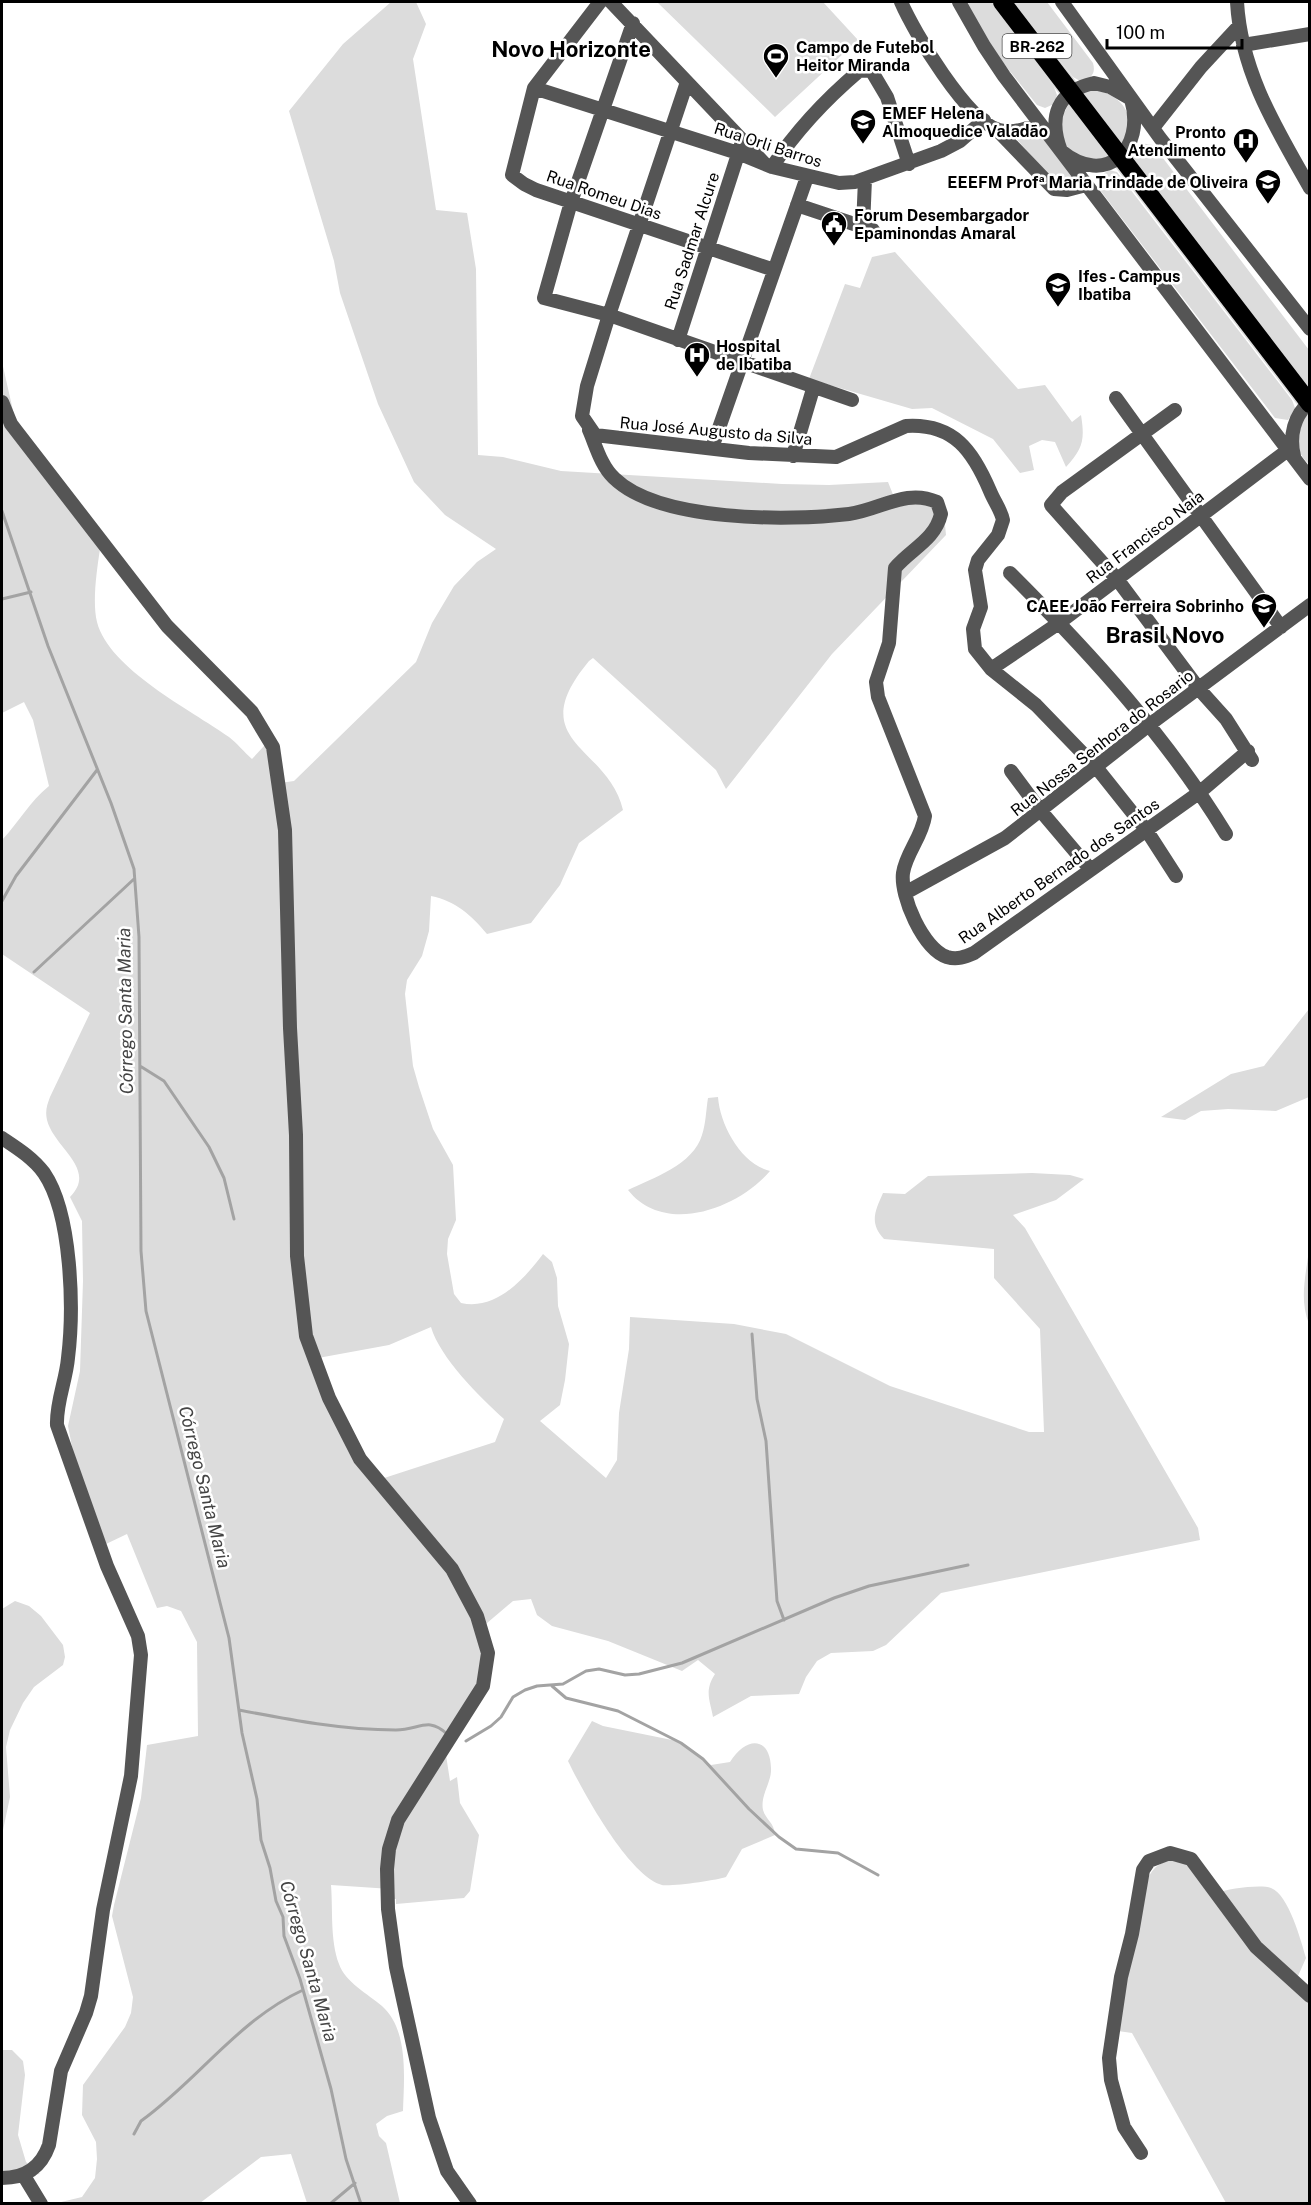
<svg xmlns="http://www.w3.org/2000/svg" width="1311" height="2205" font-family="'Public Sans',sans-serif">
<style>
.green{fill:#dcdcdc;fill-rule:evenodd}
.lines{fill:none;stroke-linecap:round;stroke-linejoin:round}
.stream{stroke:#a3a3a3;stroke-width:3}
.highway-casing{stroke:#dbdbdb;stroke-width:21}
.minor{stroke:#555;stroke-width:14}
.highway{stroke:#000;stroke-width:18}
.labels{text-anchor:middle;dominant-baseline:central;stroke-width:5;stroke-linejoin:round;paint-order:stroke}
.shield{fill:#fff;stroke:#4c4c4c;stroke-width:1.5}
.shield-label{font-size:15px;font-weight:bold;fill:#000}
.poi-label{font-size:16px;font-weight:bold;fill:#000;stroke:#fff;text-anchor:start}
.street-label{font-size:16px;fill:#000;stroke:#fff}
.water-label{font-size:18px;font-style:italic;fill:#444;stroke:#fff}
.district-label{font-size:22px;font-weight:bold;fill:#000;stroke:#fff}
</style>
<rect width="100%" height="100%" fill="#fff"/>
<path class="green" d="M 391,2 L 416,2 L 426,24 L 413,59 L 436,210 L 467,213 L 476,269 L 478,455 L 503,457 L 561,471 L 782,484 L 829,485 L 888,482 L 894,497 L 943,504 L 946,535 L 832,654 L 726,789 L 716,770 L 593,658 L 589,661 C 521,743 608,745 623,810 L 579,843 L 560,885 L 531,923 L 487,934 C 471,915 456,901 431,896 L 429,931 L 422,956 L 407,980 L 405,994 L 413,1066 L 419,1087 L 433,1129 L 453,1165 L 456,1220 L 448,1239 L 447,1254 L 454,1294 L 461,1303 C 496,1311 524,1279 543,1254 L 552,1262 L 557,1278 L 558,1306 L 569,1344 L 565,1380 L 560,1405 L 540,1421 L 606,1478 L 617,1460 L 619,1413 L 629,1349 L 630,1317 L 734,1324 L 786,1334 L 890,1386 L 1029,1432 L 1044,1432 L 1040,1329 L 994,1278 L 994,1249 L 884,1239 C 869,1223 875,1211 883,1193 L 905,1194 L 928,1176 L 1032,1173 L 1070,1175 L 1084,1179 L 1056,1200 L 1013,1215 L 1025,1228 L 1198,1528 L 1200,1540 L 941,1593 L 886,1645 L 873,1651 L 831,1653 L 817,1661 L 806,1677 L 799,1694 L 751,1696 L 713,1717 C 710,1700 704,1691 715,1674 L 698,1660 L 682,1671 L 608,1641 L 552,1626 L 537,1615 L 531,1599 L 513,1601 L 480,1629 L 483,1677 L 444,1742 L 450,1781 L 457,1777 L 460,1803 L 479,1835 L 470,1891 L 464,1898 L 396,1904 L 396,1899 L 391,1899 L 391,1889 L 331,1885 C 333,1910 330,1940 339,1964 C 345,1982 368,1994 382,2006 C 409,2030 404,2078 403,2111 L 387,2116 L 376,2124 L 379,2136 L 386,2143 L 400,2203 L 307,2203 L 291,2154 L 261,2157 L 200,2203 L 57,2203 L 82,2197 L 95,2178 L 97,2159 L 96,2142 L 82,2115 L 83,2085 L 125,2027 L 131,2013 L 133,1997 L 112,1916 L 114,1905 L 141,1798 L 147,1745 L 198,1736 L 197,1642 L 181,1611 L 167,1606 L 157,1608 L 127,1534 L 106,1544 L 76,1467 L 68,1426 L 80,1371 L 83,1281 L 82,1221 L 70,1197 C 98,1169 54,1148 47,1120 C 45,1111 47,1105 50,1097 L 90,1013 L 2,954 L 2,840 C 19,822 30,801 49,786 L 33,720 L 24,702 L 2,713 L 2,362 L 14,415 L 100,549 C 97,569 92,602 97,622 C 109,669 191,710 229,737 C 237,743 244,752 252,759 L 264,746 L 270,746 L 280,783 L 294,781 L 416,662 L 432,623 L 454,586 L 477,562 L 496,549 L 445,515 L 414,482 L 378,404 L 340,293 L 334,261 L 289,111 L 343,44 ZM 431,1327 C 440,1358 480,1397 504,1419 L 495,1442 L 378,1480 L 327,1388 L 318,1358 L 389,1345 Z
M 657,2 L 823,2 L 858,40 L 775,117 Z
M 964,2 L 992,2 L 1054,87 L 1057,95 L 1054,104 L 1045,108 L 1037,105 L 992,49 Z
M 1013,2 L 1047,2 L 1093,63 C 1096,74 1091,78 1082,82 L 1073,77 Z
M 1092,90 C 1113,91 1134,108 1128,131 C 1126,137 1122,143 1119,149 L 1079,94 Z
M 1070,102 L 1110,156 C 1072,173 1048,135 1070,102 Z
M 1037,131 L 1044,135 L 1080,183 L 1063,187 L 1051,179 L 1014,136 Z
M 1140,143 L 1153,145 L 1309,350 L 1309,390 L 1135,162 L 1134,150 Z
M 1109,170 L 1117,172 L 1292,400 L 1295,408 L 1288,420 L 1275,418 L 1100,190 L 1099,177 Z
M 895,252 L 1018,389 L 1045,385 L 1072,422 L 1081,415 C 1085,440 1083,448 1066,467 L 1055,442 L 1042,440 L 1029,446 L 1034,470 L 1020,473 L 993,439 L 932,408 L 912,409 L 809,379 L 845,284 L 860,288 L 872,257 Z
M 1307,413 L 1309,417 L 1309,464 C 1292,449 1296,431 1307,413 Z
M 1309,1009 L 1309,1097 L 1276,1111 L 1228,1109 L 1201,1111 L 1185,1120 L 1161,1117 L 1231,1074 L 1264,1066 Z
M 718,1097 C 720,1125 741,1164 770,1171 C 738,1209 664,1236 628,1190 C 653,1178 693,1165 702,1135 C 706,1123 706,1110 708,1098 Z
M 1309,1222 L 1310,1222 L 1309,1324 C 1299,1298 1306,1276 1309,1249 C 1310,1241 1308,1229 1309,1222 Z
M 15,1601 L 29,1606 L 41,1616 L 63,1645 L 65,1657 L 63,1665 L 34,1687 L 23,1703 L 10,1730 L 6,1747 L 10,1797 L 2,1835 L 2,1609 Z
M 592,1721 L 603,1726 L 677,1741 L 711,1765 L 730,1762 C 746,1736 770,1736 771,1768 C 772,1782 760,1795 763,1810 C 766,1820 774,1822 775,1835 L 742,1849 L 726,1877 C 718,1880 670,1887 662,1885 C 629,1876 583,1792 568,1761 Z
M 1180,1859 L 1189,1860 L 1216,1893 C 1228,1889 1260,1884 1271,1888 C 1289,1895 1301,1941 1306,1958 L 1298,1976 L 1291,1979 L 1309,1993 L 1309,2203 L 1226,2203 L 1132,2033 L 1118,2031 L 1120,2003 L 1148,1878 C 1156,1863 1164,1861 1180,1859 Z
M 2,2050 L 12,2050 L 23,2061 L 25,2075 L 18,2135 L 26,2162 L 40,2174 L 2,2178 Z"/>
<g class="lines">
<path class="stream" d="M 2,511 L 48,646 L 111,803 L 134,869 L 139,937 L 141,1251 L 146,1311 L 229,1638 L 242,1733 L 257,1799 L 261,1840 L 270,1868 L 276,1901 L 283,1917 L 284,1936 L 300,1979 L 331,2089 L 346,2159 L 361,2204
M 2,599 L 31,592
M 2,901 L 16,876 L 97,770
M 34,972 L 134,879
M 140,1066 L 164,1081 L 209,1147 L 224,1178 L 234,1219
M 752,1334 L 757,1399 L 766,1441 L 777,1601 L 784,1620
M 552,1686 L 566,1698 L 618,1711 L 681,1743 L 703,1759 L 749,1809 L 779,1837 L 796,1849 L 838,1853 L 878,1875
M 239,1710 C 291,1720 343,1730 396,1730 C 419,1730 428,1716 447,1734
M 466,1741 L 491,1726 L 501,1717 L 513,1697 L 525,1690 L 537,1686 L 563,1684 L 586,1671 L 599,1669 L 625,1675 L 639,1674 L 682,1663 L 834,1598 L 869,1586 L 968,1565
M 134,2134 L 141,2121 C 197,2081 238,2020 303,1990
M 330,2204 L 355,2183"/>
<g class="highway-casing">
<path id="highway" d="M 1002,2 L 1310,404"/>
</g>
<path class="minor" d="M 600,2 L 534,88 L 512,175 L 524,184 L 536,190 L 774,270
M 611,2 L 764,163
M 901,2 C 914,32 967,121 999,130 C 1013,134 1027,129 1039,123
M 959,2 L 984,46 L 1004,76 L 1310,479
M 1062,2 L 1160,138 L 1310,329
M 1237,2 C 1241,72 1276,128 1310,188
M 633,23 L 571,202 L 544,298 L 609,315 L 852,400
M 1243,45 L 1310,34
M 687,82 L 609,315 L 587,386 L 582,416 L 595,435 L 749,453 L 836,457 L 906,426 C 954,423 973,451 990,491 C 994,501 1001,510 1003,520 L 998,535 L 978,560 L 975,570 L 981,607 L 973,629 L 975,649 L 991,669 L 1036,705 L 1096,767 L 1147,831 L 1176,876
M 1094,83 L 1110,87 L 1131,99 C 1146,149 1106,188 1061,151 C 1048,117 1057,91 1094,83 Z
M 534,88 L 738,153 L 772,167 L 839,183 L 855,182 L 941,151 L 960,141 L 984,120
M 1153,128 L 1201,67 L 1239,26
M 997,130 L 1054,189 L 1067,190 L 1086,185
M 772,167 C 796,131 826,99 859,71 L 871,70 L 887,97 L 909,164
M 865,179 L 863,227 L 873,230
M 797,205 L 863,227
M 678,340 L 741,145
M 1116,398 L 1281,627
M 2,402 L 11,424 L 167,626 L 252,712 L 273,747 L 285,830 L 290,1028 L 296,1135 L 297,1256 L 306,1336 L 329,1398 L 360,1459 L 452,1569 L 477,1616 L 488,1653 L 483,1686 L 398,1820 L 389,1849 L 387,1869 L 388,1909 L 396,1967 L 429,2118 L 447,2171 L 470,2204
M 1175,410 L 1062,492 L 1051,505 L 1117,579 L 1199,689 L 1226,719 L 1252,760
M 589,430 C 596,446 601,466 614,478 C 659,522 789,521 849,514 C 880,510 906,488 937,502 L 941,514 C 935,540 911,549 895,568 L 889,643 L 876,682 L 878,697 L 925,816 C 922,837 906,853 903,873 C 900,896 923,949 947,957 C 957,960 965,957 974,953 L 1200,792 L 1248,751
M 712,448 L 807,177
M 793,456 L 813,389
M 1294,456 C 1289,436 1294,415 1310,402
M 1010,573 C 1090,653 1167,737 1226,834
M 991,669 L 1059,623 L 1288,450
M 1011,771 L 1040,810 L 1090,869
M 905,893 L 1005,838 L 1149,725 L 1310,605
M 2,1138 C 17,1148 33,1158 44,1173 C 72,1214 74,1309 68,1358 C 66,1381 56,1402 57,1425 L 107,1566 L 138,1636 L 141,1655 L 131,1776 L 103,1910 L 91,1996 L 86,2013 L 61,2071 L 49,2145 C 41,2168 25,2178 2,2178
M 1141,2153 L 1124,2127 L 1111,2080 L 1109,2058 L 1121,1977 L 1132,1934 L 1143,1870 L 1149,1861 L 1170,1853 L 1191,1859 L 1256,1947 L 1310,1996
M 24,2176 L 41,2204"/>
<use href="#highway" class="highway"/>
</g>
<defs>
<g id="stadium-pin" transform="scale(1.35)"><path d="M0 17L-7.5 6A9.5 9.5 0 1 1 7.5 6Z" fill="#000" stroke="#fff"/><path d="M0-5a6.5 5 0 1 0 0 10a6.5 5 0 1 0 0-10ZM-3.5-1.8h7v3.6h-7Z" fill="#fff"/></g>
<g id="school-pin" transform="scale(1.35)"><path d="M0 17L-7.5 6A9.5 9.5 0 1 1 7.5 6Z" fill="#000" stroke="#fff"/><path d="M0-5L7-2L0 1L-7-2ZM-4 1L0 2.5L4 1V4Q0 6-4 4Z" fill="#fff"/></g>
<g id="hospital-pin" transform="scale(1.35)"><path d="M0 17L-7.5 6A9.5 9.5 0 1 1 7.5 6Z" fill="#000" stroke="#fff"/><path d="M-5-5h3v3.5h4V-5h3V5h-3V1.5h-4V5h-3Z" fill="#fff"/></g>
<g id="civic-pin" transform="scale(1.35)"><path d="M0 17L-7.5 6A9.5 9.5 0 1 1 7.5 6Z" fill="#000" stroke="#fff"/><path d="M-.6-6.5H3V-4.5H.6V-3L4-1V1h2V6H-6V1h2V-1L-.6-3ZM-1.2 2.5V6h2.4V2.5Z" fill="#fff"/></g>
<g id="university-pin" transform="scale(1.35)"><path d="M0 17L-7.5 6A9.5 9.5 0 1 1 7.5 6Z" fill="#000" stroke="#fff"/><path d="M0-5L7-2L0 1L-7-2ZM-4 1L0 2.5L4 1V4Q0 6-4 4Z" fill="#fff"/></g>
</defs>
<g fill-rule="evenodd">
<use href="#stadium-pin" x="776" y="56"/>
<use href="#school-pin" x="863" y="122"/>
<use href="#hospital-pin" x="1246" y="141"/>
<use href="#school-pin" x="1268" y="182"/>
<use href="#civic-pin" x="834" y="224"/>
<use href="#university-pin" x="1058" y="285"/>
<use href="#hospital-pin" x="697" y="355"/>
<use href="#school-pin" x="1264" y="606"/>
</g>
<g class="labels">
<rect class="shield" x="1002.5" y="34" width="69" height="24" rx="4.5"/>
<g class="shield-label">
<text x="1037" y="46">BR-262</text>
</g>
<g class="poi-label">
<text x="796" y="47">Campo de Futebol<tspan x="796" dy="18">Heitor Miranda</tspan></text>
<text x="882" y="113">EMEF Helena<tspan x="882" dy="18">Almoquedice Valadão</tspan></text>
<text x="1226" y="132" text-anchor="end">Pronto<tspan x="1226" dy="18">Atendimento</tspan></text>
<text x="1248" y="182" text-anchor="end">EEEFM Profª Maria Trindade de Oliveira</text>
<text x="854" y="215">Forum Desembargador<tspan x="854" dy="18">Epaminondas Amaral</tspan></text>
<text x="1078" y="276">Ifes - Campus<tspan x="1078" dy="18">Ibatiba</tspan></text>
<text x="716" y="346">Hospital<tspan x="716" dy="18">de Ibatiba</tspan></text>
<text x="1244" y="606" text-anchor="end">CAEE João Ferreira Sobrinho</text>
</g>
<g class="street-label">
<text transform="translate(768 145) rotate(18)">Rua Orli Barros</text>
<text transform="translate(604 195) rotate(19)">Rua Romeu Dias</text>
<text transform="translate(692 241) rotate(-72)">Rua Sadmar Alcure</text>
<text transform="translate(716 431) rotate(5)">Rua José Augusto da Silva</text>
<text transform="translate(1145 537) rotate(-37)">Rua Francisco Naia</text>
<text transform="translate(1102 743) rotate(-38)">Rua Nossa Senhora do Rosario</text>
<text transform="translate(1059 871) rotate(-35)">Rua Alberto Bernado dos Santos</text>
</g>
<g class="water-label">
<text transform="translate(125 1011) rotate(-91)">Córrego Santa Maria</text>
<text transform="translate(205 1487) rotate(76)">Córrego Santa Maria</text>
<text transform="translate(309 1961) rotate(74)">Córrego Santa Maria</text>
</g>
<g class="district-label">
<text x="571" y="49">Novo Horizonte</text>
<text x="1165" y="635">Brasil Novo</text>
</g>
</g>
<rect width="1311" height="2205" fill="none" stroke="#000000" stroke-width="6"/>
<path d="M1107 39v9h135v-9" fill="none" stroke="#000000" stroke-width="3"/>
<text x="1116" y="39" font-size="18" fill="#000000" stroke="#ffffff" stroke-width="4.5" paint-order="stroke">100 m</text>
</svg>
